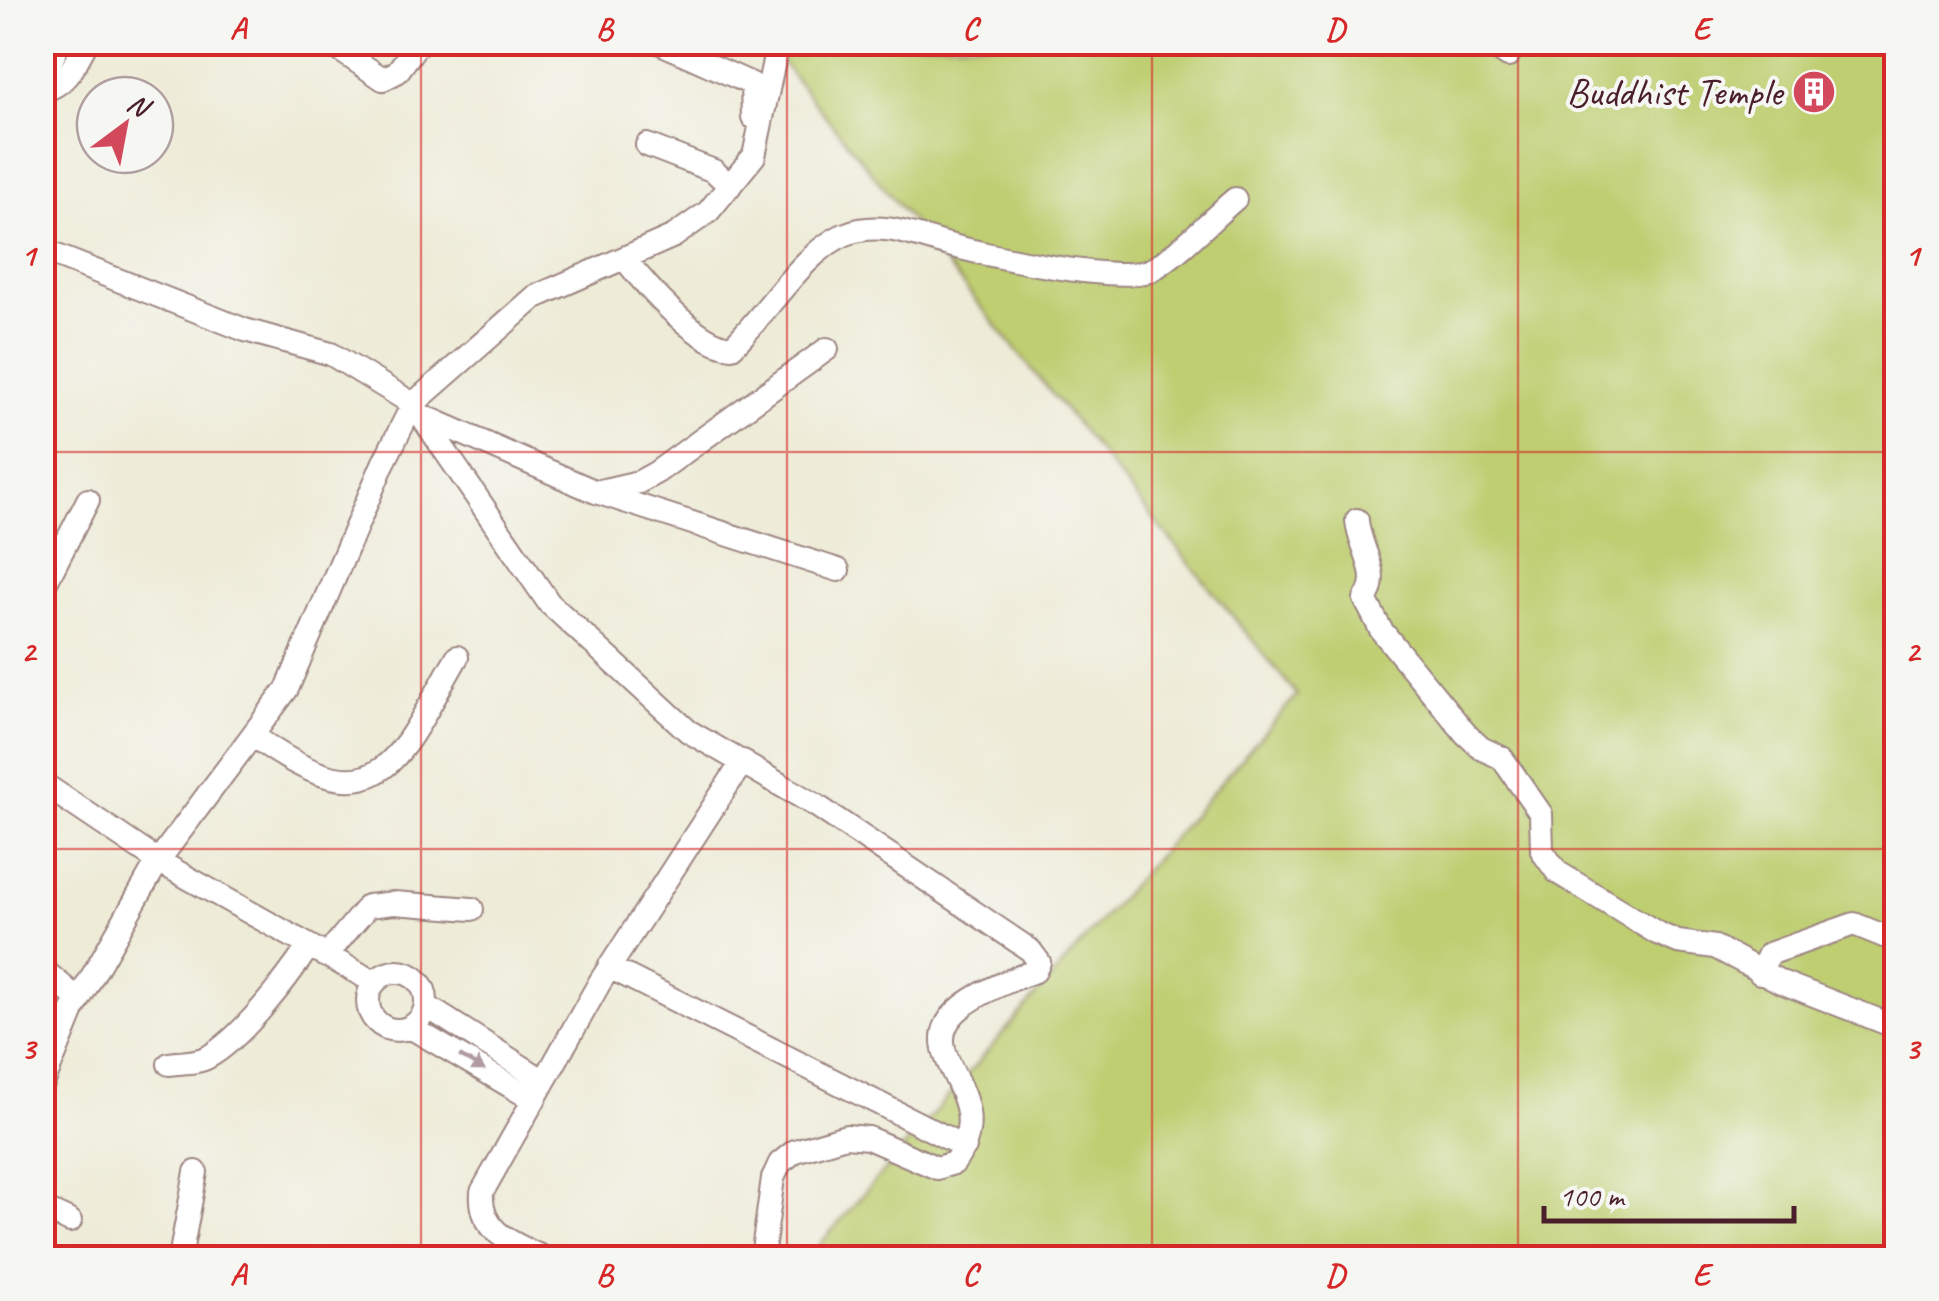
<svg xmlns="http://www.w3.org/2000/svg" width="1939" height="1301" font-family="Caveat,sans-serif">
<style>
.green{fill:#bece70;stroke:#84764e;stroke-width:2.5}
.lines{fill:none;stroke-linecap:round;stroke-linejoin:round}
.minor-casing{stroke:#9c8581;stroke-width:26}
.minor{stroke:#fff;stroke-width:22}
.oneway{fill:#ae9aa0}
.grid{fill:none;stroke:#d62828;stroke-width:2.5;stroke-opacity:0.55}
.labels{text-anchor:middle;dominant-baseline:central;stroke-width:8;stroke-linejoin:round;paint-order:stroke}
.poi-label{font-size:40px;fill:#4a1f2b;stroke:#f6f6f2;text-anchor:end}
.neatline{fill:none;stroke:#d62828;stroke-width:4}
.grid-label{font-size:32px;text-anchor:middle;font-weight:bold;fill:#d62828}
</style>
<rect width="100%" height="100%" fill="#f6f6f2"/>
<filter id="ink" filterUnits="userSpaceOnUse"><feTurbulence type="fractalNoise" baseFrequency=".01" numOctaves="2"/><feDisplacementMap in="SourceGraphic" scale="20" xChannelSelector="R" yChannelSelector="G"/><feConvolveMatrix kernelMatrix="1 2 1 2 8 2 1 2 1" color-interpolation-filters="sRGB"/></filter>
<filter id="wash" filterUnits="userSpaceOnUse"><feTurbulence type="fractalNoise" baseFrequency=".0048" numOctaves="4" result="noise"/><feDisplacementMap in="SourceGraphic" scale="40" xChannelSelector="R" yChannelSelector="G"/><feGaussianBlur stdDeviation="2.25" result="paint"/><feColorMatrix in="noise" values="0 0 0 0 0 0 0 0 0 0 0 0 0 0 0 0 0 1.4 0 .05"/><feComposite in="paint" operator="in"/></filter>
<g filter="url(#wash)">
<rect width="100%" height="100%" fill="#eeebd7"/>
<path class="green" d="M 766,43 L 1896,43 L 1896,1258 L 808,1258 L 1297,695 Z"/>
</g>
<g filter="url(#ink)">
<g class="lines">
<g class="minor-casing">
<path id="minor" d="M 328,42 L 383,79 L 397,72 L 419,42
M 658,42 L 752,84 L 753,117
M 1488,42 L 1508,56
M 42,79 L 60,42
M 42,90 C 66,87 76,62 87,42
M 647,145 L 714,171 L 730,186
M 42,250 L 245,330 L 331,354 L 413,404 L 549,603 L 688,731 L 817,806 L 1030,950 L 1039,962 L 1035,971 C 846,1038 1017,1076 954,1163 L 937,1168 L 868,1138 L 846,1136 L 795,1151 L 780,1163 L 773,1178 L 762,1258
M 625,259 C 645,285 697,345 732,347 C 766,315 803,251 846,234 C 878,221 911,234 942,243 C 979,254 1124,286 1153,269 C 1182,251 1208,222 1235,199
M 421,415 L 596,492 L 838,570
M 596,492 L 639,482 L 657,472 L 827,349
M 1357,520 C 1358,548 1384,574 1365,599 L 1381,630 L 1466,734 L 1481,748 L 1502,758 L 1541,814 L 1542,851 L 1557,872 L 1657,933 L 1678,942 L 1715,947 L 1781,982 L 1896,1027
M 42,590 L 88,500
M 255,737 C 379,826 396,763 457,657
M 42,783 L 158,861 L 374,982
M 326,956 L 368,906 L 394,903 L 472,909
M 609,967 L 965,1147
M 42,969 L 79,1000
M368 1001a29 29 0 1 1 58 0a29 29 0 1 1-58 0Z
M 1760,973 L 1769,954 L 1854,924 L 1896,941
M 426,1006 L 544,1081
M 410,1027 L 534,1100
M 169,1064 C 181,1062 198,1063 208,1057 C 242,1038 287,979 309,946
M 42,1086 L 73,1010 L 158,861 L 287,689 L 383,464 L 413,404 L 535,297 L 674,236 L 708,212 L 754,156 L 778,42
M 42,1208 L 70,1221
M 180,1258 L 196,1172
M 544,1258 C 513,1243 479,1233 482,1192 L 600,982 L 743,761"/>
</g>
<use href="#minor" class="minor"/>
</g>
<defs><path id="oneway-solid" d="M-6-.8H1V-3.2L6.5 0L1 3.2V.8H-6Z" transform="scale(2.5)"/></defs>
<use class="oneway" href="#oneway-solid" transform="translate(472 1063) rotate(30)"/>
</g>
<path class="grid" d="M 421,42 L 421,1258M 787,42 L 787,1258M 1152,42 L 1152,1258M 1518,42 L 1518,1258M 42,452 L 1896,452M 42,849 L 1896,849"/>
<defs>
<g id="building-disc" transform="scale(2.25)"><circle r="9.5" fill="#d1495b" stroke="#f6f6f2"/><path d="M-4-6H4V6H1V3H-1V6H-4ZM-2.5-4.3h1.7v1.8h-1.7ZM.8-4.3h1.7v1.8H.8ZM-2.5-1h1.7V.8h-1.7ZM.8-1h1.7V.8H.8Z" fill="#fff"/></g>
</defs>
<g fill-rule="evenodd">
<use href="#building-disc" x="1814" y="92"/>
</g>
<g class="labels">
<g class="poi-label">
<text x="1782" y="92">Buddhist Temple</text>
</g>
</g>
<rect width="1939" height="1301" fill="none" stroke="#f6f6f2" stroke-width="110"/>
<g transform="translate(125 125) rotate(32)"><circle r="48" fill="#f6f6f2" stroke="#b1a0a2" stroke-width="2.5"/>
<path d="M0-8L18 38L0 25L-18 38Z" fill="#d1495b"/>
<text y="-15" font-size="28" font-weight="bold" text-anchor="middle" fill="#4a1f2b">N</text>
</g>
<path d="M1544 1206v15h250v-15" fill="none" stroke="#4a1f2b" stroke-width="5"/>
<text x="1559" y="1206" font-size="30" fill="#4a1f2b" stroke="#f6f6f2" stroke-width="8" paint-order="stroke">100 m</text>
<rect x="55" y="55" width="1829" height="1191" class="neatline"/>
<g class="grid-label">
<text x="238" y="39">A</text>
<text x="604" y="39">B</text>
<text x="970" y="39">C</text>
<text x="1335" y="39">D</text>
<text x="1701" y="39">E</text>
<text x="28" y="265">1</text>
<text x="1912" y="265">1</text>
<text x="28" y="662">2</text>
<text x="1912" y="662">2</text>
<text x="28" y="1059">3</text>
<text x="1912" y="1059">3</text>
<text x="238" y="1285">A</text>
<text x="604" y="1285">B</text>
<text x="970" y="1285">C</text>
<text x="1335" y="1285">D</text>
<text x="1701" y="1285">E</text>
</g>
</svg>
